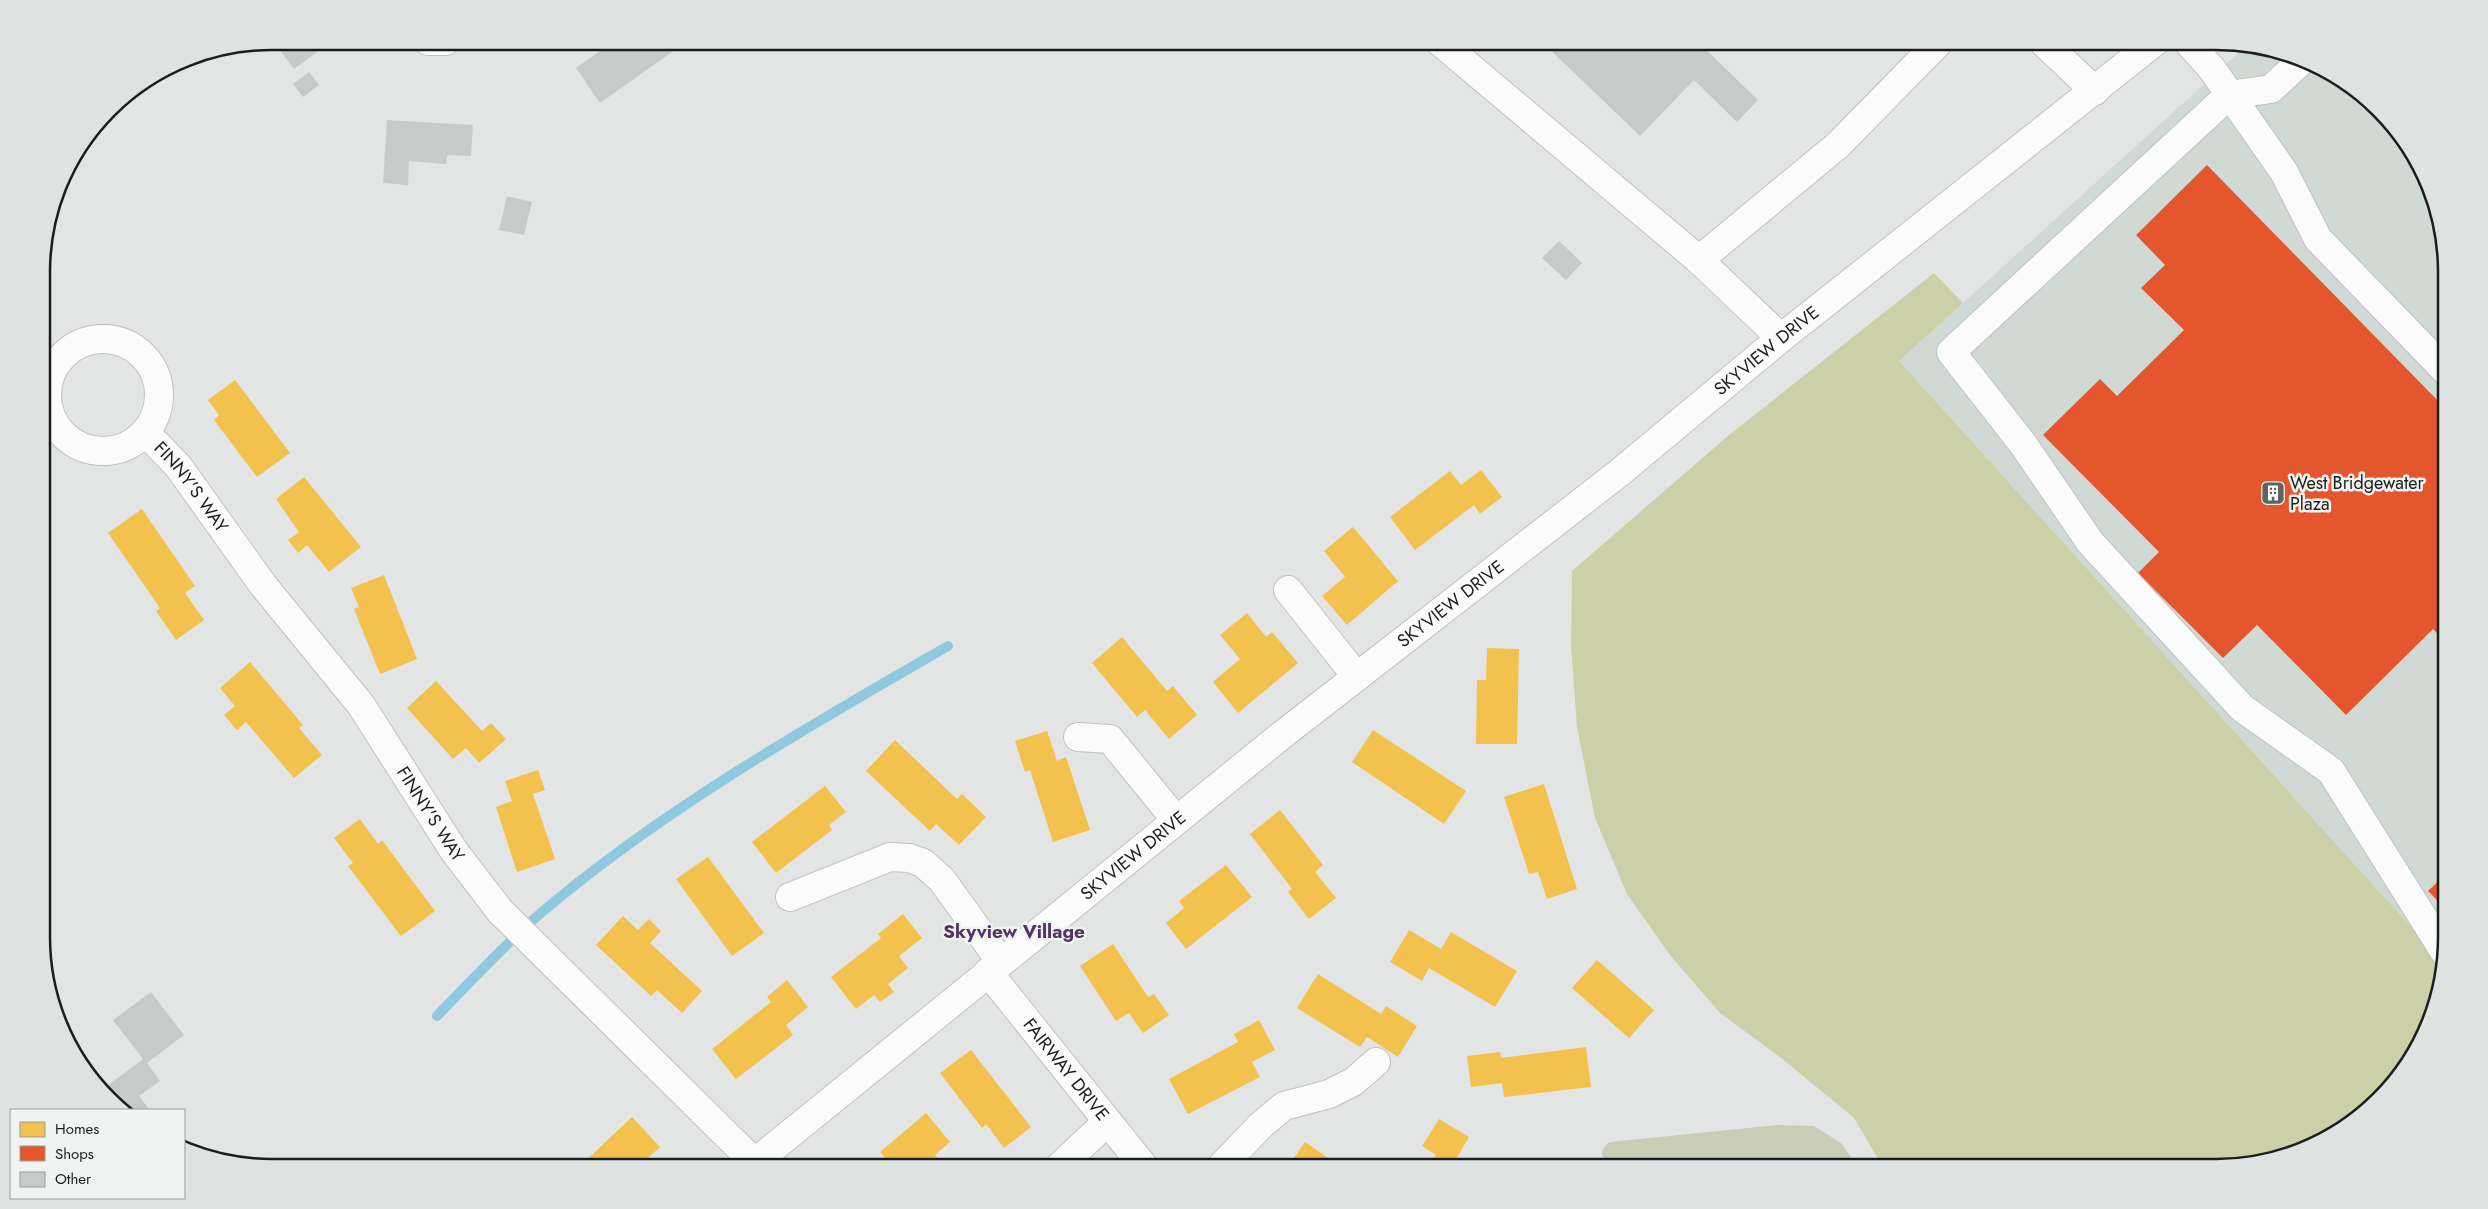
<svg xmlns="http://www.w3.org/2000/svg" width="2488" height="1209" font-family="Jost,sans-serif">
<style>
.built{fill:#d1d9d5}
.green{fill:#c9cdb5}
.forest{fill:#cbd0a9}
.homes{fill:#f2c14e}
.shops{fill:#e4572e}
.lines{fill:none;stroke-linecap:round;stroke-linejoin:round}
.stream{stroke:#90c8de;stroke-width:10}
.building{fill:#c8cac9}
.minor-casing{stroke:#c0c2c1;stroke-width:30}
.minor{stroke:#fbfbfb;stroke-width:28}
.labels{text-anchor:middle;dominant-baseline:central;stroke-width:5;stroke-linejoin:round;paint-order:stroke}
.street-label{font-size:18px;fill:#1b1d1c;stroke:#eff3f1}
.poi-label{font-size:18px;fill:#1b1d1c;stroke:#eff3f1;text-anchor:start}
.neighbourhood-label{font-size:19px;font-weight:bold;fill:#55316a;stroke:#eff3f1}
.rim{fill:none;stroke:#1b1d1c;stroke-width:2.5}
</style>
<rect width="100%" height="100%" fill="#e3e5e4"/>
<path class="built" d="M 2244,48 L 2318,65 L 2368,98 L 2408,143 L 2445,242 L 2447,937 L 2441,960 L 1899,361 Z"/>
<path class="green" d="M 1778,1125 L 1814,1126 L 1841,1143 L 1858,1167 L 1611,1167 C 1601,1159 1598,1150 1610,1142 Z"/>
<path class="forest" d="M 1934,273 L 1963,303 L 1899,361 L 2441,960 L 2423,1039 L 2390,1089 L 2345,1129 L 2291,1155 L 2231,1167 L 1883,1167 L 1854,1118 L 1780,1057 L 1720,1013 L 1670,955 L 1627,894 L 1595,818 L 1577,727 L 1571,644 L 1572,571 L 1729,435 Z"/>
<path class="homes" d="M 235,380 L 290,453 L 257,477 L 214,420 L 219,415 L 208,400 Z
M 1481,470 L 1502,497 L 1480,514 L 1474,505 L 1415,550 L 1390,517 L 1450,471 L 1461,485 Z
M 304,477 L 361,547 L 329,572 L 307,545 L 298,553 L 288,540 L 299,532 L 276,499 Z
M 142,509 L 195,586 L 185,593 L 204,620 L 176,640 L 156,611 L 160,608 L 108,533 Z
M 1353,527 L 1398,581 L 1347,625 L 1322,596 L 1345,577 L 1324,551 Z
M 384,575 L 417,659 L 380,674 L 354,609 L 359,607 L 351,588 Z
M 1247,613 L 1266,637 L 1272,632 L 1298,663 L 1238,713 L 1213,682 L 1240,659 L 1220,635 Z
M 1122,637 L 1167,691 L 1173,686 L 1197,715 L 1169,739 L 1145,710 L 1137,717 L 1092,663 Z
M 1487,648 L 1519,649 L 1517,744 L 1476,744 L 1477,680 L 1486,680 Z
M 250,662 L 303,725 L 299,728 L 322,755 L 294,778 L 246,722 L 237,730 L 224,715 L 235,706 L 220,688 Z
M 436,681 L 482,731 L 491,723 L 506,739 L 479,763 L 466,748 L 453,759 L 407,708 Z
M 1373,730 L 1466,791 L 1444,824 L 1352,762 Z
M 1047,731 L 1057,761 L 1066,757 L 1090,830 L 1053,842 L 1030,770 L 1025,772 L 1015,741 Z
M 895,740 L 957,799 L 962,794 L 986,817 L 959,845 L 936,824 L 930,831 L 866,771 Z
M 538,770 L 545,790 L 533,794 L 555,859 L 517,872 L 496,807 L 512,801 L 505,781 Z
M 1544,784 L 1577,889 L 1547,899 L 1538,872 L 1529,874 L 1504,797 Z
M 825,786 L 846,812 L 829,825 L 832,830 L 776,873 L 752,842 Z
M 1280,810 L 1323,865 L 1315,872 L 1336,898 L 1309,919 L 1288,892 L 1292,889 L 1250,834 Z
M 360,819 L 378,844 L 382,840 L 435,911 L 401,936 L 348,866 L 353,863 L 334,838 Z
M 708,857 L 764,933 L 732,956 L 676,879 Z
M 1226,865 L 1252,897 L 1186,949 L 1166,923 L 1184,908 L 1179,901 Z
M 903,914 L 922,938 L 899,956 L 908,968 L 888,984 L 894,992 L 880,1002 L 874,995 L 856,1009 L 831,977 L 881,938 L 878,934 Z
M 623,916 L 638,930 L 649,919 L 661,931 L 650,943 L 702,991 L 682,1013 L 657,990 L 651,996 L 596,945 Z
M 1409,930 L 1441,949 L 1451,932 L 1517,971 L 1495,1007 L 1429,968 L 1422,981 L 1390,962 Z
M 1113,944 L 1148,997 L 1154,994 L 1169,1015 L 1143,1033 L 1129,1013 L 1116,1021 L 1080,966 Z
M 1597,960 L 1654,1010 L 1629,1038 L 1572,988 Z
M 1318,974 L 1381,1014 L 1386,1006 L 1417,1026 L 1398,1057 L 1367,1037 L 1360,1047 L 1297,1008 Z
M 787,980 L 808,1007 L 786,1025 L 793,1035 L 736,1079 L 712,1049 L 771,1002 L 767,997 Z
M 1259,1020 L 1275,1050 L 1252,1062 L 1260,1077 L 1188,1114 L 1169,1079 L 1238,1042 L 1234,1034 Z
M 1586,1047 L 1591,1087 L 1504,1097 L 1502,1083 L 1471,1087 L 1467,1056 L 1500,1052 L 1501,1058 Z
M 971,1050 L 1031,1127 L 1004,1148 L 986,1124 L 982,1128 L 940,1073 Z
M 926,1113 L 950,1142 L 935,1155 L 946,1168 L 894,1168 L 880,1152 Z
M 632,1117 L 660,1147 L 637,1168 L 578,1168 Z
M 1439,1119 L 1469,1137 L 1452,1166 L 1454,1167 L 1428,1167 L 1436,1155 L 1422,1146 Z
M 1305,1142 L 1331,1160 L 1325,1167 L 1293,1168 L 1289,1165 Z
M 832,1158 L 848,1168 L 826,1168 Z"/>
<path class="shops" d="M 2207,165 L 2445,408 L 2446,642 L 2433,629 L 2346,715 L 2257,625 L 2223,658 L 2138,573 L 2159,552 L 2043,435 L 2100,379 L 2117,396 L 2184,330 L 2141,288 L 2165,265 L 2136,235 Z
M 2447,873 L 2447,910 L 2428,891 Z"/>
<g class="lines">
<path class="stream" d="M 437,1016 C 471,981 505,944 542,912 C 666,807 808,727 948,646"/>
</g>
<path class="building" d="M 273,41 L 321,41 L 325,46 L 294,69 Z
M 614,41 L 664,41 L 672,52 L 600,103 L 576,68 Z
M 1541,41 L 1697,41 L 1758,100 L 1737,122 L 1694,80 L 1640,136 Z
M 309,72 L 319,85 L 303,97 L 293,84 Z
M 387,120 L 473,125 L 471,156 L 447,155 L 446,164 L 409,161 L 408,185 L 383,183 Z
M 507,196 L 532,202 L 524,235 L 499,230 Z
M 1559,241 L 1582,263 L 1566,280 L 1542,258 Z
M 151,992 L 184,1035 L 147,1063 L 160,1081 L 139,1096 L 149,1109 L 129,1110 L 103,1089 L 143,1059 L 113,1020 Z"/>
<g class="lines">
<g class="minor-casing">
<g id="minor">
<path d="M 428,41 L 446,41"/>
<path d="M 1439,41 L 1699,260 L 1781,338"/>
<path d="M 2042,41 L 2095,91"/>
<path d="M 2187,41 L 2212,69 L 2284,172 L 2318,239 L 2445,370"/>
<path d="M 2301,61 L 2271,89 L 2229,95 L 1951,352 L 2023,444 L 2090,542 L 2242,708 L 2331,771 L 2444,951"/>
<path d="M 1699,260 L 1838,145 L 1940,41"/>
<circle cx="103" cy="395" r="56"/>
<path id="s1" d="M 145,432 L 178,466 L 263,585 L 361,705 L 454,851 L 500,911 L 754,1162"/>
<path d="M 1288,590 L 1357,677"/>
<path d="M 1078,737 L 1110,739 L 1176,820"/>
<path d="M 790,897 L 890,857 L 909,858 L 923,863 L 942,880 L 1001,962"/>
<path id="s2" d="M 988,972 L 1145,1168"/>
<path id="s3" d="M 748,1168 L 1282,735 L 1619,473 L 1781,338 L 2156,41"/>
<path d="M 1058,1168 L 1107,1122"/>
<path d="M 1220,1168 L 1261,1125 L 1284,1106 L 1329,1094 L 1353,1082 L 1376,1062"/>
</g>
</g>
<use href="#minor" class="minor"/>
</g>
<defs>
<g id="building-square" transform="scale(1.25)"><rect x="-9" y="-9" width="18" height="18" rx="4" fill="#616362" stroke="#eff3f1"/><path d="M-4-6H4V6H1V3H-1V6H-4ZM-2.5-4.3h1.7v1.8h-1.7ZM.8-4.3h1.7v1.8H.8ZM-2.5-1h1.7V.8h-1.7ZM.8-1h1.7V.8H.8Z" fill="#fff"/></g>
</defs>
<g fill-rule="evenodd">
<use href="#building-square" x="2273" y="493"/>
</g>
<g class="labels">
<g class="street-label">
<text stroke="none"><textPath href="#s3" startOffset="1306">SKYVIEW DRIVE</textPath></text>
<text stroke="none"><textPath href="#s1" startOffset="72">FINNY'S WAY</textPath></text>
<text stroke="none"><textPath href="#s3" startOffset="901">SKYVIEW DRIVE</textPath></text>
<text stroke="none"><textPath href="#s1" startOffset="478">FINNY'S WAY</textPath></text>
<text stroke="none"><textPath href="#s3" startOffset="496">SKYVIEW DRIVE</textPath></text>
<text stroke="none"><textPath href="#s2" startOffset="125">FAIRWAY DRIVE</textPath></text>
</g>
<g class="poi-label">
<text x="2290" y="483">West Bridgewater<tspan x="2290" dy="21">Plaza</tspan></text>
</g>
<g class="neighbourhood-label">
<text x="1014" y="931">Skyview Village</text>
</g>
</g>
<path d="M0 0H2488V1209H0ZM272 50H2216A222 222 0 0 1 2438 272V937A222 222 0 0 1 2216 1159H272A222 222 0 0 1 50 937V272A222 222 0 0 1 272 50Z" fill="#dee2e0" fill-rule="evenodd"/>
<path class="rim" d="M272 50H2216A222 222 0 0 1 2438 272V937A222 222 0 0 1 2216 1159H272A222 222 0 0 1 50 937V272A222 222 0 0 1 272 50Z"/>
<rect x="10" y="1109" width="175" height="90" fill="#eff3f1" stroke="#9a9d9c"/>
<rect x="20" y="1122" width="25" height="15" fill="#f2c14e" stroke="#9a9d9c"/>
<text x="55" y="1134" font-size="15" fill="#1b1d1c">Homes</text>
<rect x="20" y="1146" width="25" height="15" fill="#e4572e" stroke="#9a9d9c"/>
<text x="55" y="1159" font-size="15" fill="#1b1d1c">Shops</text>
<rect x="20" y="1172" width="25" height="15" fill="#c8cac9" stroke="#9a9d9c"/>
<text x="55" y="1184" font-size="15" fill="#1b1d1c">Other</text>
</svg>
